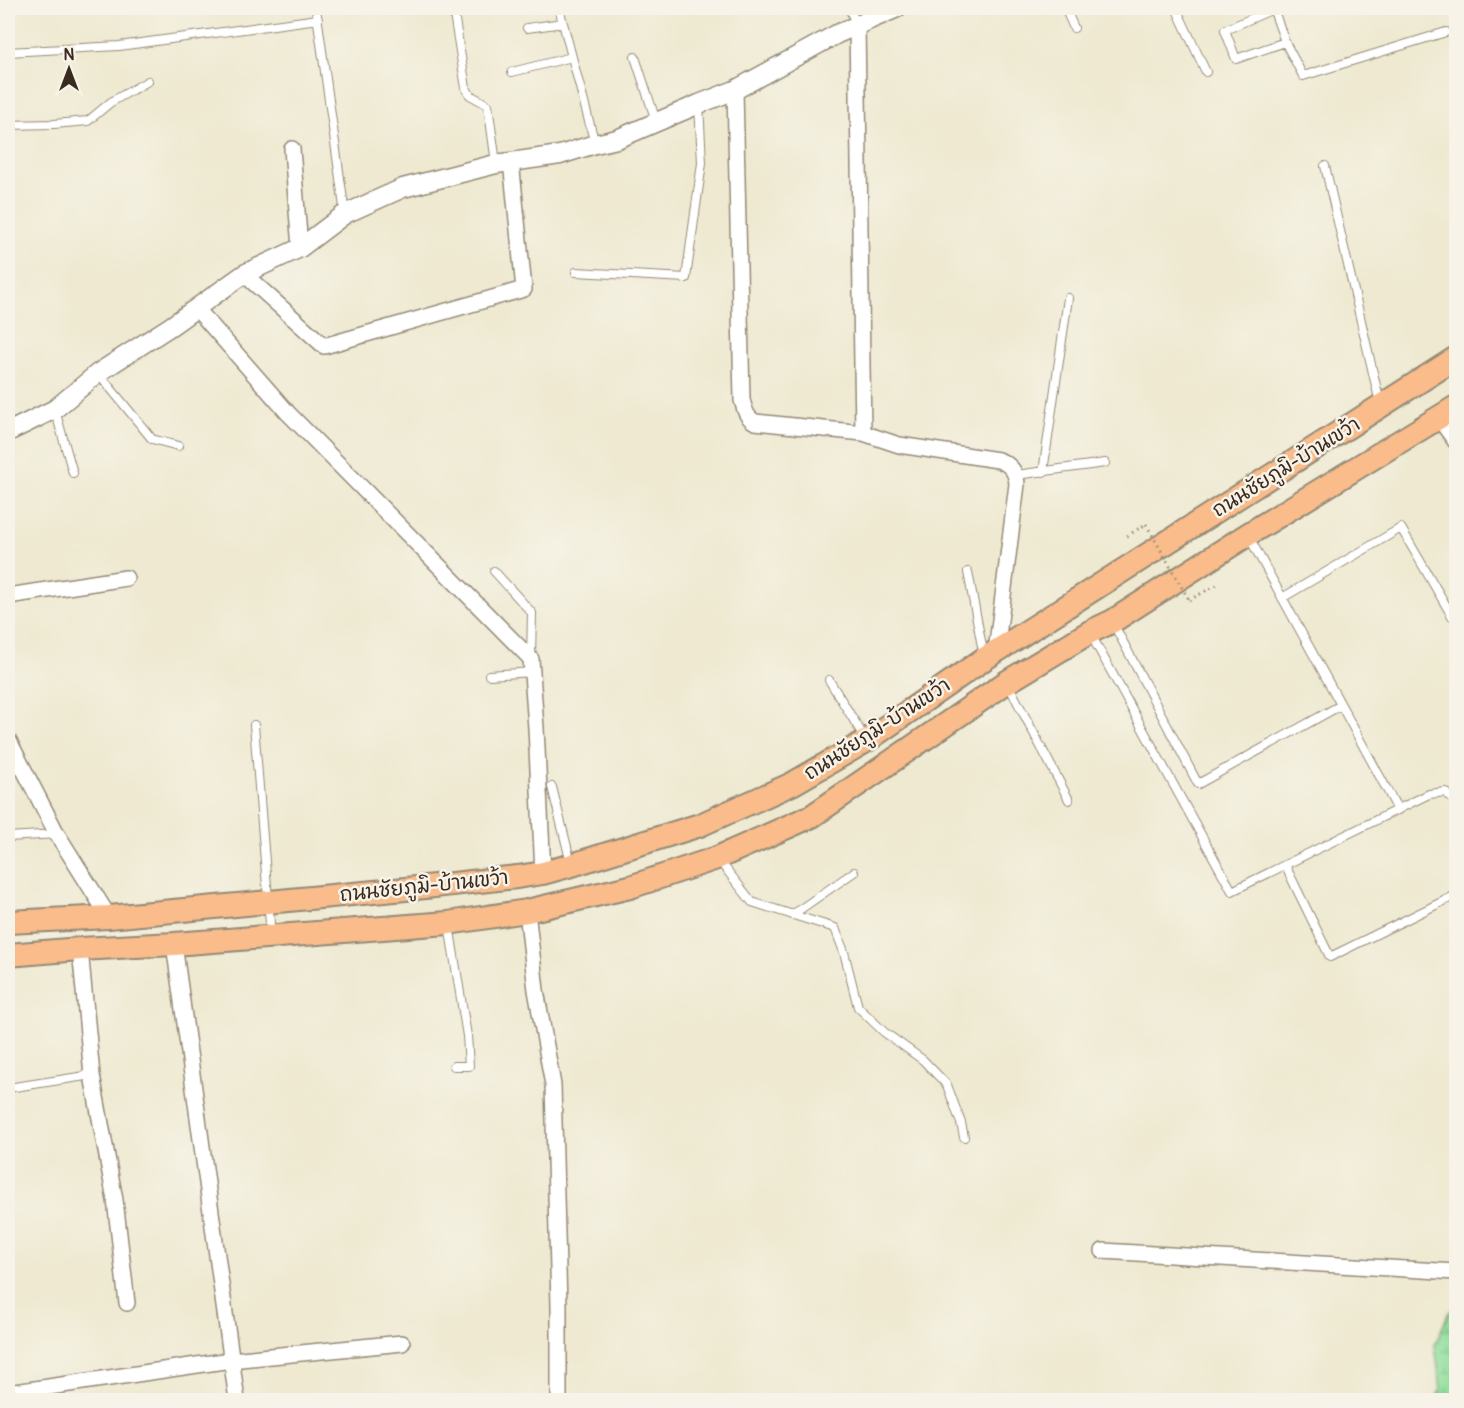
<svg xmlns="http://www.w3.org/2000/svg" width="1464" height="1408" font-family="Pangolin,'Playpen Sans Thai',sans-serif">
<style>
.wetland{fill:url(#wetland-marsh);stroke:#66855e;stroke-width:1.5}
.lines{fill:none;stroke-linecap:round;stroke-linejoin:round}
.service-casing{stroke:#948a77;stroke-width:10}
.minor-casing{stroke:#948a77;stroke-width:18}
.tertiary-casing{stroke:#948a77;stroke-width:21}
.primary-casing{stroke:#948a77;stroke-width:26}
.path{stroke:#948a77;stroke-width:3;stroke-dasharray:1.5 4.5;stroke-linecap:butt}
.service{stroke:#fff;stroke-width:8}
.minor{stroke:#fff;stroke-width:15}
.tertiary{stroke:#fff;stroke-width:18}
.primary{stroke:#f9bc8a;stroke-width:22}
.path-bridge{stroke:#948a77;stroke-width:3;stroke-dasharray:1.5 4.5;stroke-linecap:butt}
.labels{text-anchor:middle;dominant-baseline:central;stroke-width:5;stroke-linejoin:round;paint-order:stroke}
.street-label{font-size:20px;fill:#3b2a1e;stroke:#f7f3e8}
</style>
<defs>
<pattern id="wetland-marsh" width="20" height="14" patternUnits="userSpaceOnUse" patternTransform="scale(1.5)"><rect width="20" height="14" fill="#92e09e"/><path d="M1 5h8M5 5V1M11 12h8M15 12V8" fill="none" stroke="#7fc088"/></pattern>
</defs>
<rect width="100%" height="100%" fill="#f7f3e8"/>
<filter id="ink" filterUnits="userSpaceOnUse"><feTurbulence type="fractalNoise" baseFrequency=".0167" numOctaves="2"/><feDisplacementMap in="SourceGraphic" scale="12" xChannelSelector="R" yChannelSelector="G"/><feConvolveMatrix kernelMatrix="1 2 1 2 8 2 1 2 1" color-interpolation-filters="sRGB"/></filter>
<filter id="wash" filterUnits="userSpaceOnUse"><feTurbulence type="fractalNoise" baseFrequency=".008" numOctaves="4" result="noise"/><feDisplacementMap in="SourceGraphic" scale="24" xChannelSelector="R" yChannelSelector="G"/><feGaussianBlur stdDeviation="1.35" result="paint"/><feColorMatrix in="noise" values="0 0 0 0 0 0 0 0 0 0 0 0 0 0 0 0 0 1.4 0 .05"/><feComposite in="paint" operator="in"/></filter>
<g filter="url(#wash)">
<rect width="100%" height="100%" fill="#eee9d0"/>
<path class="wetland" d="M 1456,1308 L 1456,1400 L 1435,1400 L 1441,1389 L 1435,1345 L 1449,1312 Z"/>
</g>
<g filter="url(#ink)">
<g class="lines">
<g class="service-casing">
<path id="service" d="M 316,8 L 345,214
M 453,8 L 466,88 L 470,95 L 488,105 L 496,163
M 559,8 L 595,144
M 849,8 L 857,25
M 1065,8 L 1074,28
M 1176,8 L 1206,72
M 1273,8 L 1285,42 L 1303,76 L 1446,32
M 1273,9 L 1225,30 L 1236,59 L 1285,42
M 527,28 L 563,23
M 8,52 L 119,46 L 318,19
M 635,57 L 656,121
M 512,72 L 572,57
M 8,125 L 54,124 L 88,121 L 111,102 L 148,81
M 1325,166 L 1380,403
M 576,272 L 686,278 L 702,163 L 699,104
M 99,374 L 152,439 L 178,446
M 55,410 L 73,473
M 1043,472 L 1068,298
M 1016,475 L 1105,463
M 494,571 L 532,613 L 531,657
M 968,572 L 984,657
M 1282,598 L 1401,528 L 1452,616
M 1113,623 L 1198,784 L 1341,705 L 1249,537
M 1090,633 L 1232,891 L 1429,794 L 1446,792 L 1455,802 L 1456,807
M 489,675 L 532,672
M 829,680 L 866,740
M 1008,684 L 1069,800
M 1341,705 L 1398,810
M 254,725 L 271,936
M 552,787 L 571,863
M 8,837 L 57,834
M 718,859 L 752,902 L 835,928 L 844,952 L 858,1007 L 884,1032 L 923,1060 L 947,1085 L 961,1123 L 964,1137
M 1285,865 L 1330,957 L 1456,895
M 792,915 L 854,872
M 449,925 L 467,1036 L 469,1066 L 454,1066
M 8,1088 L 92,1075"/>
</g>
<g class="minor-casing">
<path id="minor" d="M 857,25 L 863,433
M 735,90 L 742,400 C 745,410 746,417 755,422 L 863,433 L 899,445 L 998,460 C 1010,464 1016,471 1017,484 L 996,652
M 292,149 L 300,248
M 244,274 L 324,346 L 524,289 L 511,161
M 196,308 L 288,413 L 531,659 L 536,728 L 543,873
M 1439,418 L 1456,442
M 8,596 L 126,578
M 8,739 L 57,834 L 109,917
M 527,911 L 536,990 L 553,1085 L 559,1306 L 559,1400
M 174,944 L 237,1400
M 80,949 L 92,1075 L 115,1200 L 127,1303
M 1103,1251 L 1456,1272
M 8,1393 L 231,1360 L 402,1343"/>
</g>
<g class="tertiary-casing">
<path id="tertiary" d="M 8,432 L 55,409 L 98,373 L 171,326 L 244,274 L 300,248 L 345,214 L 403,188 L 496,164 L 560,155 L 595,144 L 617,139 L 699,104 L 735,90 L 837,34 L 897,8"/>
</g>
<g class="primary-casing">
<path id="primary" d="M 8,922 L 109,917 L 416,888 L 517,877 L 543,873 L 572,865 L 700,825 L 792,784 L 866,741 L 984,659 L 1456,358
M 8,955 L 80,949 L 174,944 L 448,923 L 527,911 L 630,887 L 717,858 L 812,816 L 1007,682 L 1090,632 L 1113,621 L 1247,535 L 1456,407"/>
</g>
<path class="path" d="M 1127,536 L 1146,524
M 1189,600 L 1217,585"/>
<use href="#service" class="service"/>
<use href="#minor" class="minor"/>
<use href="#tertiary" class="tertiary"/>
<use href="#primary" class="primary"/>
<path class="path-bridge" d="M 1146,524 L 1189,600"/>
</g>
</g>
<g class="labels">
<g class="street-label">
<text transform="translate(1286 467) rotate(-32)">ถนนชัยภูมิ-บ้านเขว้า</text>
<text transform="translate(877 729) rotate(-33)">ถนนชัยภูมิ-บ้านเขว้า</text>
<text transform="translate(424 886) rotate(-6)">ถนนชัยภูมิ-บ้านเขว้า</text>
</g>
</g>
<rect width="1464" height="1408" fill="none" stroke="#f7f3e8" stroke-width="30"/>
<g transform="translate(69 69)" stroke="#f7f3e8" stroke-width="4.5" paint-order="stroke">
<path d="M0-4.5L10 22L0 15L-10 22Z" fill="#3b2a1e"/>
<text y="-9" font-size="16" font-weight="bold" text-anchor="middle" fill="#3b2a1e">N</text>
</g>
</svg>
